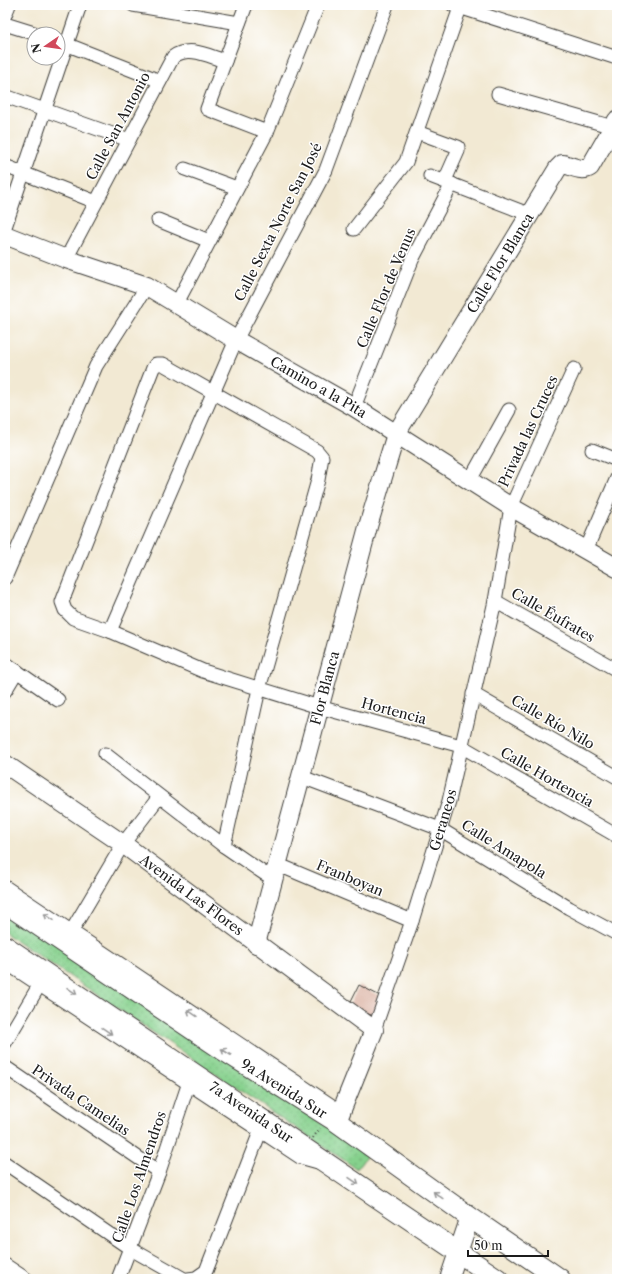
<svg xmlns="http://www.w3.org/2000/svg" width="622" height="1284" font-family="'Libre Caslon Text',serif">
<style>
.grass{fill:url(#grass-dots);stroke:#517654}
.building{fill:#ce9580}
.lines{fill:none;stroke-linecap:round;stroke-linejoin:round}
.street-casing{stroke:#3c3b37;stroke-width:15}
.secondary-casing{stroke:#3c3b37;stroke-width:20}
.primary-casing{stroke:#3c3b37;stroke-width:22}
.path{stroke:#3c3b37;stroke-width:2;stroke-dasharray:1 3;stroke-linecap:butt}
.street{stroke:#fff;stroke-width:13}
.secondary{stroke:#fff;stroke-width:18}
.primary{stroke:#fff;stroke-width:20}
.oneway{stroke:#999}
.labels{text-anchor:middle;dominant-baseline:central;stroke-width:3;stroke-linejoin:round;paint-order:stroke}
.street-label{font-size:14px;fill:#1c1c1c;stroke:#fff}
</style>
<defs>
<pattern id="grass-dots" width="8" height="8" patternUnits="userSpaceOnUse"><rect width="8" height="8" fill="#86d18d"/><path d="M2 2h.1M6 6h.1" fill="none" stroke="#73b379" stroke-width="1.8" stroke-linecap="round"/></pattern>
</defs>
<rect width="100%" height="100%" fill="#fff"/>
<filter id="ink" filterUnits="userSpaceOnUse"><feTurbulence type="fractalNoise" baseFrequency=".025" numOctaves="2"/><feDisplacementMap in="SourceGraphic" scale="8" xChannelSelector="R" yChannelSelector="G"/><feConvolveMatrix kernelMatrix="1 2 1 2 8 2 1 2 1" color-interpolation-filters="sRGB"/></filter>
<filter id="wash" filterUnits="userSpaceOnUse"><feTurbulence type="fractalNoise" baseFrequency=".012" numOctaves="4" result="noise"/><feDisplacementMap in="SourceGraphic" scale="16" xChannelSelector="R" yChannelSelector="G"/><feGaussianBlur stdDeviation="0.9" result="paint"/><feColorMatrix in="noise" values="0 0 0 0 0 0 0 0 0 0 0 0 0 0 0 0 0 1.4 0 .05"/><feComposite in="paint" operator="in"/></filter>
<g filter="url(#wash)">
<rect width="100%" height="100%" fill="#f2e9d3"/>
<path class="grass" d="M 5,909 L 368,1154 L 357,1169 L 5,933 Z"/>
<g id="blocks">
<path class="building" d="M 359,985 L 382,997 L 373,1016 L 349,1005 Z"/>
</g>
</g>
<g filter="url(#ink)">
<use href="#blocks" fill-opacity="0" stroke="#3c3b37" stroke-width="1"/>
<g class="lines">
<g class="street-casing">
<g id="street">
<path d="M 133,5 L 239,23"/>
<path d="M 246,5 L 207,109 L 267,132"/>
<path d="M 453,5 L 617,58"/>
<path d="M 5,15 L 9,5"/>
<path d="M 5,24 L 37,34"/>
<path d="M 58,41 L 160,81"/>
<path d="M 498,94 L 613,127"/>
<path d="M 5,96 L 129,140"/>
<path d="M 417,132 L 458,147 L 458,151 L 446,178 L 447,181"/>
<path d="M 5,166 L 96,202"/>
<path d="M 185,169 L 237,188"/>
<path d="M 430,176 L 531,215"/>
<path d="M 158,220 L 209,241"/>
<path d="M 5,227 L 80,5"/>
<path d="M 354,229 L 406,162 L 461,5"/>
<path d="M 66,259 L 173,57 C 189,45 208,56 225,61"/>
<path d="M 177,303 L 267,132 L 318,5"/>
<path d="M 354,407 L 412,260 L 452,184"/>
<path d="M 592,450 L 617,460"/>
<path d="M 470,480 L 509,410"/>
<path d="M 586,550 L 617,478"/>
<path d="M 5,578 L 96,366 L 147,286"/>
<path d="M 495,601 L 617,670"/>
<path d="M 110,631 L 236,340 L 326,170 L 387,5"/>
<path d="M 5,663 L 58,700"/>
<path d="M 5,691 L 17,671"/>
<path d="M 473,694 L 617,777"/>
<path d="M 105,754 L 224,846 L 265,874 L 286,868 L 412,921"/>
<path d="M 302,777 L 440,829 L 569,908 L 617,934"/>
<path d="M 224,846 L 259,689 L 318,480 L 322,457 L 317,451 L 163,364 L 156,364 L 153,368 L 62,602 L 65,610 L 73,618 L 110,631 L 203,671 L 319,707 L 461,746 L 617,836"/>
<path d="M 5,887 L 341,1112"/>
<path d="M 71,932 L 123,844 L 159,797"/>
<path d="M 5,962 L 300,1157 L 318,1162"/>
<path id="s1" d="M 374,1030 L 412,921 L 449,801 L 495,601 L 511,507 L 574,369"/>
<path d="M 5,1043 L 43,979"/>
<path d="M 5,1067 L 159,1172"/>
<path d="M 5,1163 L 131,1249 L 184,1279"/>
<path d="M 5,1265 L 26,1279"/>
<path d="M 118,1279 L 159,1172 L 188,1085"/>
<path d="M 188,1279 L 196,1278 L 206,1271 L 260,1132"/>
</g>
</g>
<g class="secondary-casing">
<g id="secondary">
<path id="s2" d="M 5,235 L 66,259 L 147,286 L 236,340 L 354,407 L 511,507 L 617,568"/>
<path id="s3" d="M 5,764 L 123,844 L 374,1030 L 337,1122"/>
<path id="s4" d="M 256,944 L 369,523 L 396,434 L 558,168 L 562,164 C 572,165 581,173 590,167 L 617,120"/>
<path d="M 449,1279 L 470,1217"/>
</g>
</g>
<g class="primary-casing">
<g id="primary">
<path id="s5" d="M 5,903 L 223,1050 L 337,1122 L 471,1218 L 560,1279"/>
<path id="s6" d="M 5,946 L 498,1279"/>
</g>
</g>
<path class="path" d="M 313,1138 L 320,1128"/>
<use href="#street" class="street"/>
<use href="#secondary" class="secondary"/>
<use href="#primary" class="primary"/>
</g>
<defs><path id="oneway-shaft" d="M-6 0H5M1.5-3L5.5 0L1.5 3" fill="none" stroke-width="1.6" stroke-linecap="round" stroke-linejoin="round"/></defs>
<g class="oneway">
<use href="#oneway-shaft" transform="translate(49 917) rotate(-146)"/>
<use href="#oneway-shaft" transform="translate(72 991) rotate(34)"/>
<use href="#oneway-shaft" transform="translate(192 1013) rotate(-146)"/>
<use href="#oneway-shaft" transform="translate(107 1031) rotate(34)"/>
<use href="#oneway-shaft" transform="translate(226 1052) rotate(-147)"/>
<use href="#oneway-shaft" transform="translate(354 1181) rotate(34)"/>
<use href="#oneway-shaft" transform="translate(438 1195) rotate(-144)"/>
</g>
</g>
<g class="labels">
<g class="street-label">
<text transform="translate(118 126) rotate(-62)">Calle San Antonio</text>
<text transform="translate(278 222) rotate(-63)">Calle Sexta Norte San José</text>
<text stroke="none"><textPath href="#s4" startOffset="729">Calle Flor Blanca</textPath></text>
<text transform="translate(386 288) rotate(-67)">Calle Flor de Venus</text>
<text stroke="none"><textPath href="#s2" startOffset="350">Camino a la Pita</textPath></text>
<text transform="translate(528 431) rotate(-65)">Privada las Cruces</text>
<text transform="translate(553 615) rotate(30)">Calle Éufrates</text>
<text stroke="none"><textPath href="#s4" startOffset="265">Flor Blanca</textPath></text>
<text transform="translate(394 711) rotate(15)">Hortencia</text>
<text transform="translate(553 722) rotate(30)">Calle Río Nilo</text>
<text transform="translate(547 777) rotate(30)">Calle Hortencia</text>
<text stroke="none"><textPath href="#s1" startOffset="221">Geraneos</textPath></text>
<text transform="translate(504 849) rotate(32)">Calle Amapola</text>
<text transform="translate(350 878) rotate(23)">Franboyan</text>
<text stroke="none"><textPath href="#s3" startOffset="228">Avenida Las Flores</textPath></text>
<text stroke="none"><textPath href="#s5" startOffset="335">9a Avenida Sur</textPath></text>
<text transform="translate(81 1100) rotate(34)">Privada Camelias</text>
<text stroke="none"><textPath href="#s6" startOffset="297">7a Avenida Sur</textPath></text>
<text transform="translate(139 1177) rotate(-71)">Calle Los Almendros</text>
</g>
</g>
<rect width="622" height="1284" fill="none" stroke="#fff" stroke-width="20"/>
<g transform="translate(46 46) rotate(257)"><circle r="19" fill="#ffffff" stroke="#a4a4a4"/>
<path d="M0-3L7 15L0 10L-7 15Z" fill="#d1495b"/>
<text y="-6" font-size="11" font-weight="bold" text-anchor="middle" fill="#1c1c1c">N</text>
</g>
<path d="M468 1250v6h80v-6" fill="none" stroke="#1c1c1c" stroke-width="2"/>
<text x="474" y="1250" font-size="12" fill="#1c1c1c" stroke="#ffffff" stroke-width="3" paint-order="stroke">50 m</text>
</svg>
